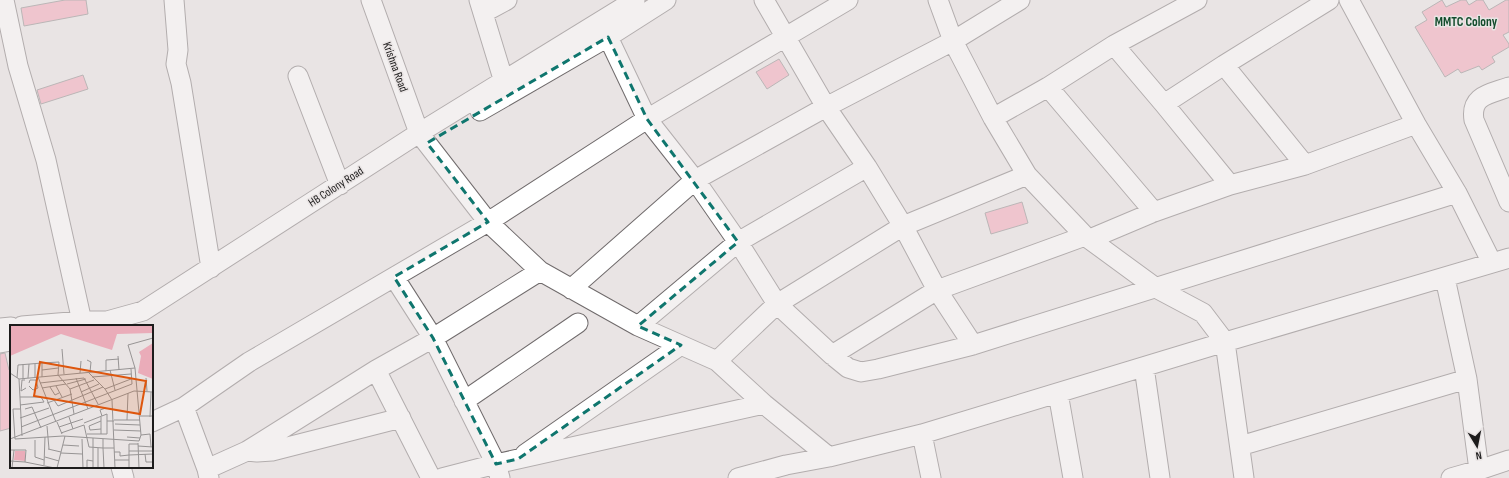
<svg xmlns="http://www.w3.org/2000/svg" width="1509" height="478" font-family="'Sofia Sans Condensed',sans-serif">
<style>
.building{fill:#f79fb4;stroke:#837f80}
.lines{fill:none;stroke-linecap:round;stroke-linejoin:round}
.minor-casing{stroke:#706b6c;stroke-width:21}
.minor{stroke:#fff;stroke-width:19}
.marked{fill:none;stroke:#0f766e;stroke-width:3;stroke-dasharray:8 5;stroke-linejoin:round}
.labels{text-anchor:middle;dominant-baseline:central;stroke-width:3;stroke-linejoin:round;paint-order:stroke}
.street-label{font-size:12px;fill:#1d1c1c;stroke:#e9e4e4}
.neighbourhood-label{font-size:13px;font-weight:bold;fill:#124b2b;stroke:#e9e4e4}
.inset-road{fill:none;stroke:#979494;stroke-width:1}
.view{fill:#de560d;fill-opacity:0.15;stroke:#de560d;stroke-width:2}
.inset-edge{fill:none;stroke:#1d1c1c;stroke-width:2}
</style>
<rect width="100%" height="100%" fill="#e9e4e4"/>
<path class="building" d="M 65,0 L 86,0 L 88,14 L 24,26 L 21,8 Z
M 1442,0 L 1446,7 L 1461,0 L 1466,0 L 1469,5 L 1477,0 L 1483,0 L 1489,10 L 1506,0 L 1509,0 L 1509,32 L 1503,35 L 1509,44 L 1509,47 L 1492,57 L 1495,62 L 1482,70 L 1479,66 L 1461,73 L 1458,69 L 1445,77 L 1415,27 L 1427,20 L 1422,12 Z
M 779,59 L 789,75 L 767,89 L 756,72 Z
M 83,75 L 88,89 L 41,104 L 37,90 Z
M 1022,202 L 1028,223 L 991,234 L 985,213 Z
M 5,353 L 9,370 L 11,369 L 11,428 L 0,431 L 0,354 Z"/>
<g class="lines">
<g class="minor-casing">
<path id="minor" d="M 4,0 L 18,66 L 46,160 L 83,326
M 174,0 L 178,50 L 176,64 L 181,83 L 211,268
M 371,0 L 419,133 L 488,222 L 540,271 L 638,326 L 717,361 L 764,404 L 829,457
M 479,0 L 504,82
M 764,0 L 826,107 L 867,167 L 903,226 L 937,290 L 973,345
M 938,0 L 953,41 L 993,118 L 1027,175 L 1085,236 L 1156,288 L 1203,313 L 1225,342 L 1244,478
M 1349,0 L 1416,124 L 1457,193 L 1492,263
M 483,13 L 507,0
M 608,37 L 647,119 L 695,180 L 738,242 L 777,304 L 832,355 L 848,368 L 861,372 L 878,369 L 973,345 L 1457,193
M 1114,45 L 1164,104 L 1230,185
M 1224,65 L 1329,0
M 298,76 L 340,185
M 1048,87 L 1154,212
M 1509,87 C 1490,94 1470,95 1474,120 L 1509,202
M 1164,104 L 1224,65 L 1305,165
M 480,111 L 608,37 L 666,0
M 993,118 L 1048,87 L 1114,45 L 1197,0
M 1090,239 L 1154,212 L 1230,185 L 1305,165 L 1416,124
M 394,277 L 433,338 L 496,464 L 500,478
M 1445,278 L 1467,379 L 1479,470 L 1451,478
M 571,289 L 695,180 L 826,107 L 953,41 L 1020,0
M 22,326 L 82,321 L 107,321 L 143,311 L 419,133 L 635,0
M 638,326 L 738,242 L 867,167
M 0,328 L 11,327
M 0,343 L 11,341
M 832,355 L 937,290 L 1085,236
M 717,361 L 777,304 L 903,226 L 1027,175
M 1144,367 L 1160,478
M 376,370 L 431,478
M 1058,393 L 1073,478
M 464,401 L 578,323
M 152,422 L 184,407
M 922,434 L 931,478
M 1240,446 L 1467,379
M 247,451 L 257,452 L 272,451 L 401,418
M 525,454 L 681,345
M 121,467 L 124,478
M 207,469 L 247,451 L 376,370 L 433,338 L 540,271
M 1479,470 L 1509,460
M 209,478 L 207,469 L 184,407 L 249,362 L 488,222 L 647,119 L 848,0
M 442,478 L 496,464 L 764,404
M 738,478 L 786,465 L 829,457 L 922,434 L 1225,342 L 1509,258"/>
</g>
<use href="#minor" class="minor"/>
</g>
<path d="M0 0H1509V478H0ZM 608,37 L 647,119 L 738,242 L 638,326 L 681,345 L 518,459 L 496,464 L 433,338 L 394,277 L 488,222 L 427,143 Z" fill="#e9e4e4" fill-opacity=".55" fill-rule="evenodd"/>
<path class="marked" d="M 608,37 L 647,119 L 738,242 L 638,326 L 681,345 L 518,459 L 496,464 L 433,338 L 394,277 L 488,222 L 427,143 Z"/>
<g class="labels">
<g class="street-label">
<text transform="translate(395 67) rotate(70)">Krishna Road</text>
<text transform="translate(336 187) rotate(-33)">HB Colony Road</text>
</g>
<g class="neighbourhood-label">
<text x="1466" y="22">MMTC Colony</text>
</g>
</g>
<g transform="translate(10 325)">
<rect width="143" height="143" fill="#e9e4e4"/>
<path d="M 0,0 L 143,0 L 143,8 L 107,9 L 102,25 L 51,9 L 0,31 ZM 143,18 L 143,54 L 128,48 L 131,31 L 129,27 ZM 5,126 L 15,126 L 15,136 L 4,135 Z" fill="#eaacb9"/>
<path class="inset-road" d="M 52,24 L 54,49M 108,31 L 109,45M 77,35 L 81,37 L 80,47M 125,43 L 118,20 L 143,13M 32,45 L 48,43M 100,45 L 105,65M 96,46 L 96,35 L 109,34M 78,47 L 95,64 L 102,75 L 105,143M 0,48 L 9,54 L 12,111M 70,48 L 71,36M 28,52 L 46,97M 32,52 L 32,38 L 49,37 L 48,50 L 60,64 L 64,89M 82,52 L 121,49M 7,53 L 8,40 L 32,38M 18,53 L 19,39M 25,53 L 25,39M 66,53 L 78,84M 136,53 L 137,66M 9,54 L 125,43 L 131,110 L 129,116 L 53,111 L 5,114 L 3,84 L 10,84M 13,54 L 13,39M 15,55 L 12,55 L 11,66 L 16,63M 19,58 L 20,55 L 26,55 L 28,63 L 23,65 L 19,61M 30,58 L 74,53 L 88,79M 57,59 L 76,54M 46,61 L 52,72M 40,62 L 45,70 L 49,68M 32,63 L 56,59M 60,64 L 84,55M 95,64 L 121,54M 71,67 L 89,59M 44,75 L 48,81 L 93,62M 37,78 L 62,69M 10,80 L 34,77 L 31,72 L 10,72M 15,84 L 22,82 L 31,103M 92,91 L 90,85 L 96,83M 130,91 L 143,91M 59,92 L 63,104M 91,92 L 91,109 L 97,109 L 97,96 L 104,96M 140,92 L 141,67M 10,93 L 39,83M 104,95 L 130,95M 117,95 L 118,68M 47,97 L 52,109M 61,98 L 73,94M 74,98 L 97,89 L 97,96M 105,99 L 130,100M 37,101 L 39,124M 11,102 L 122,59 L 121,44M 49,102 L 61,98M 91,104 L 80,105 L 79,101 L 91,96M 104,105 L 131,106M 51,108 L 74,100 L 79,122 L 93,123 L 94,143M 77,109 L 91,109M 131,110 L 140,109 L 141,122M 117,112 L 130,113M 83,113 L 83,143M 0,114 L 124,66 L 143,67M 72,114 L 73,143M 93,114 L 93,123 L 104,123M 25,115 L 25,132 L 34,135M 128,118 L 129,143M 128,119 L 119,119 L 119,126 L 143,126M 53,120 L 69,121M 128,121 L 143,122M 88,123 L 88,143M 38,124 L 51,127M 0,125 L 16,125 L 15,137 L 0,136M 104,127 L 110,127 L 110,131 L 119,130 L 119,126M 51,128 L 72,129M 135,129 L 136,137 L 143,137M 35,132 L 49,136M 105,135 L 119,135M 15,137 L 45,143M 34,140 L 35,112M 2,143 L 4,125M 47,143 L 55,111M 77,143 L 77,135 L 83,136M 119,143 L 119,130 L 143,129"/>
<path class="view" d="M 30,37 L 136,56 L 130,89 L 24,71 Z"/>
<rect width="143" height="143" class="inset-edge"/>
</g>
<g transform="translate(1477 446) rotate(170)" stroke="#e9e4e4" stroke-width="3" paint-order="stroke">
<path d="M0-3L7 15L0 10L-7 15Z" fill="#1d1c1c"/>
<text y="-6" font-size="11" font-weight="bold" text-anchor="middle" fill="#1d1c1c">N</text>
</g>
</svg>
